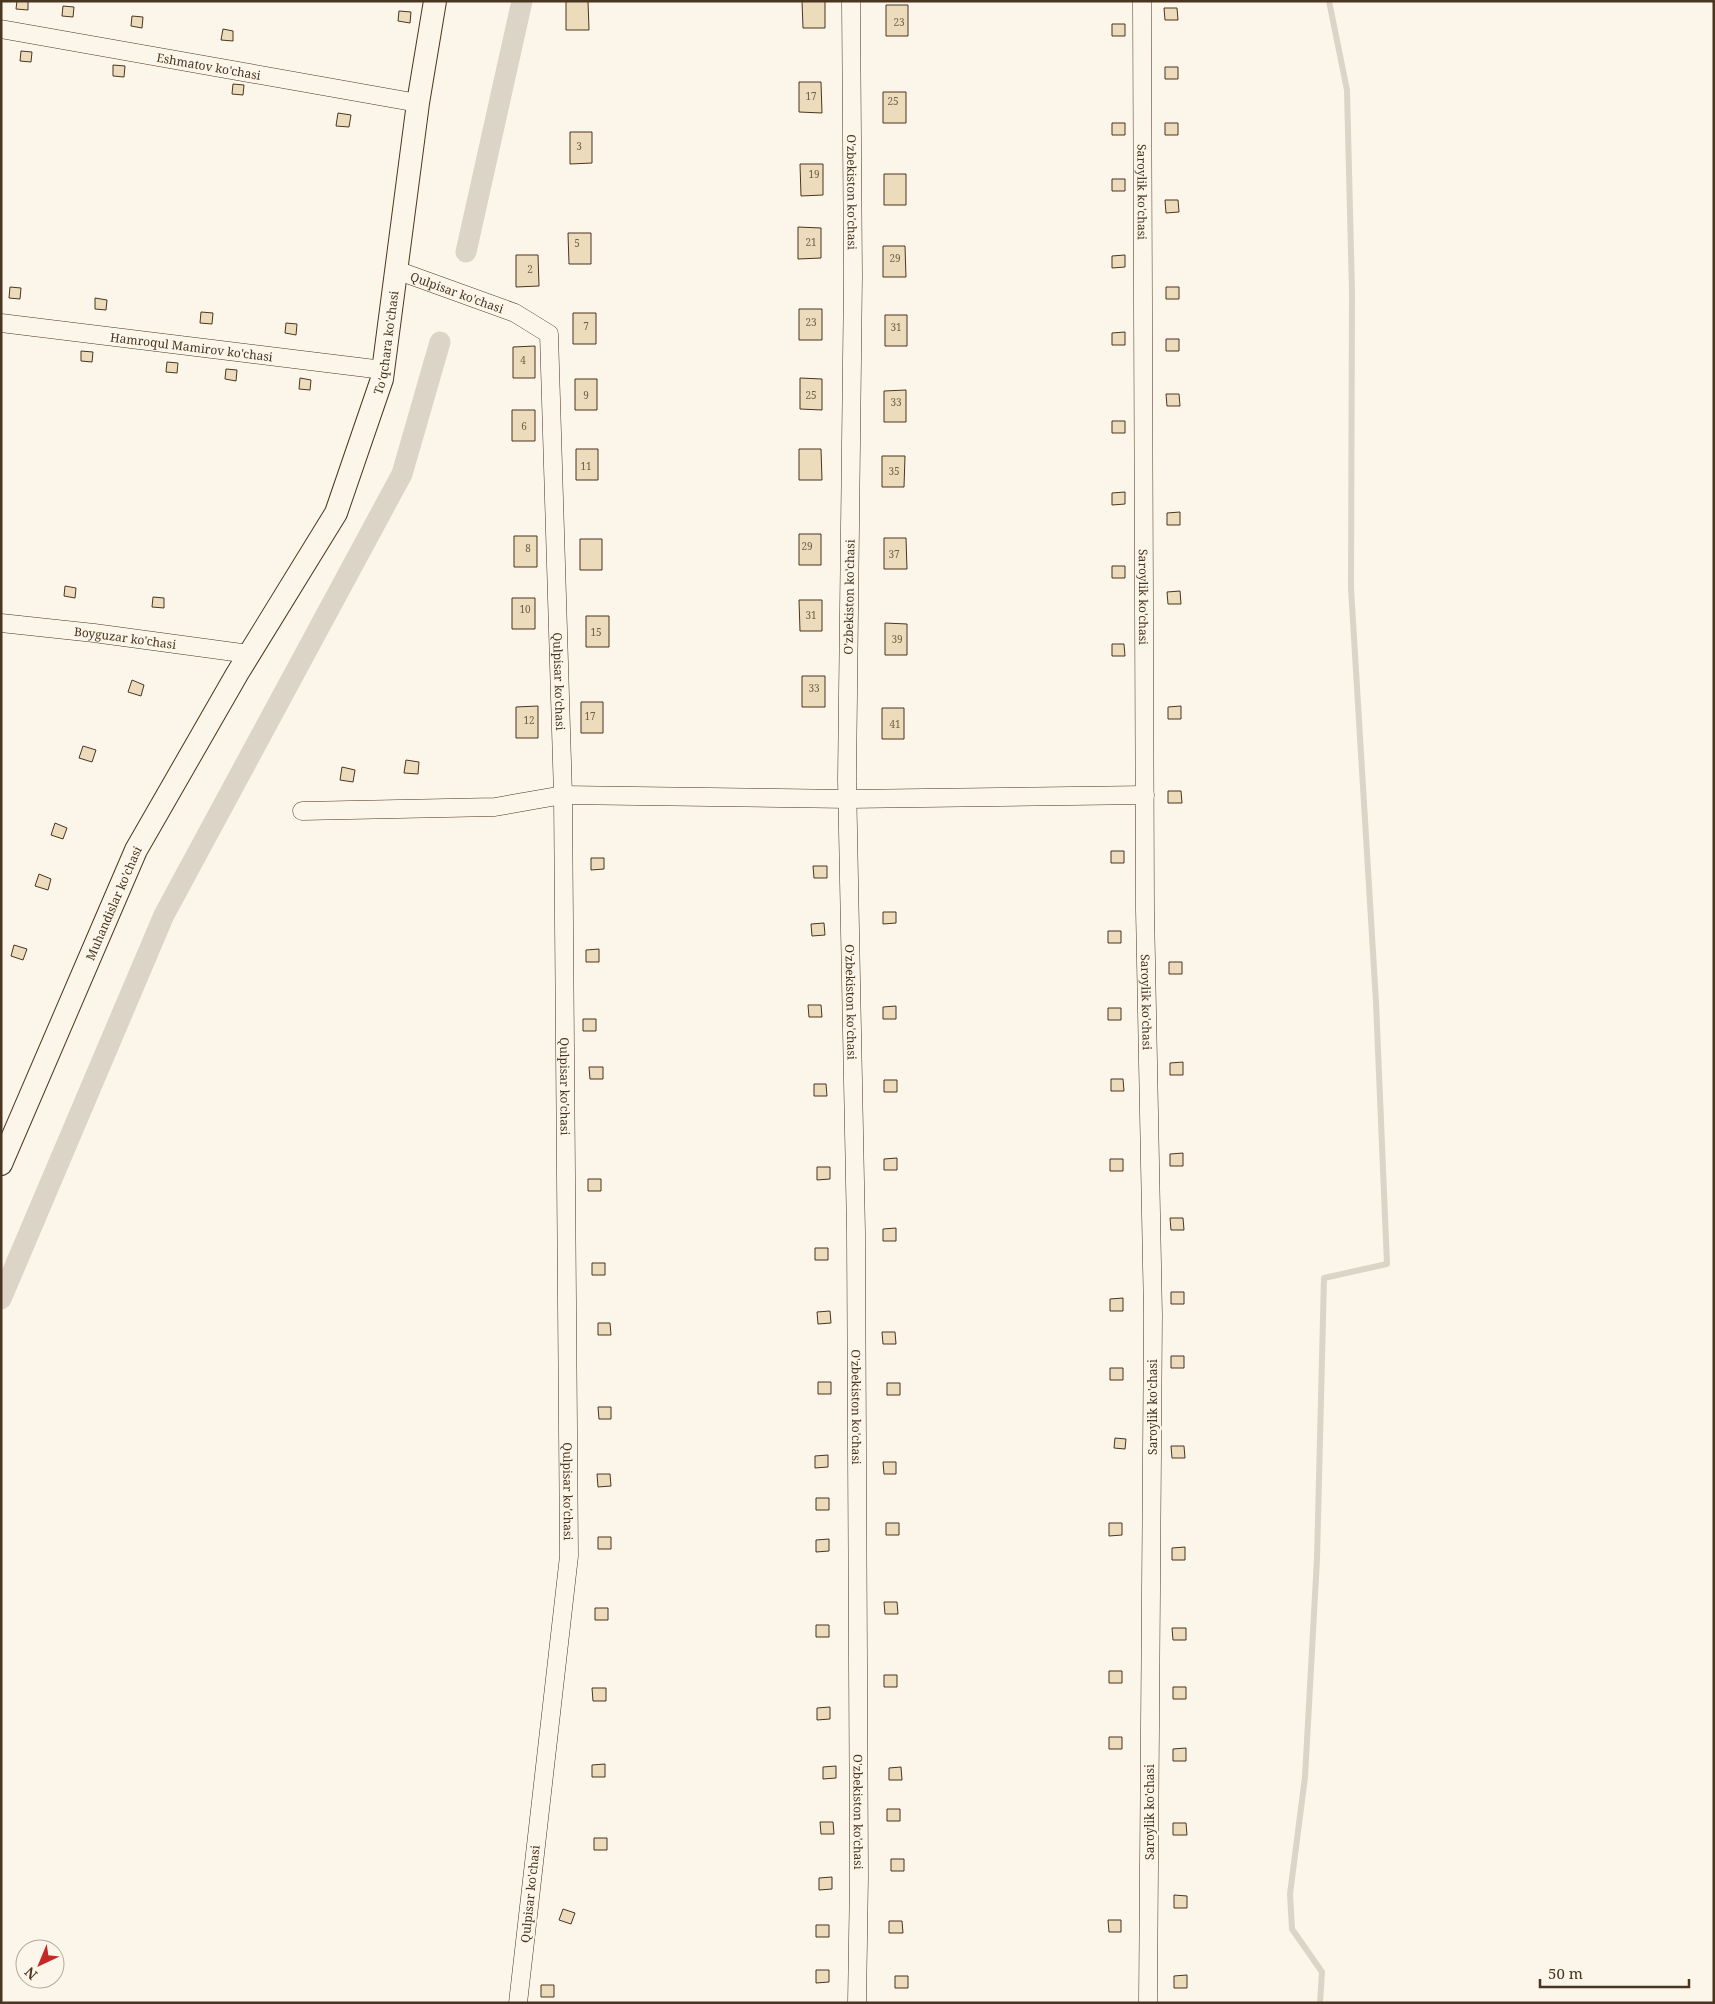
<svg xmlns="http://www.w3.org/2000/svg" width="1715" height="2004" font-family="'Noto Serif',serif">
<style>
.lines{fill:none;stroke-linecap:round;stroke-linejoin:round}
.stream{stroke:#dcd4c6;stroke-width:6}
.canal{stroke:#dcd4c6;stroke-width:21}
.building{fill:#ecdcbc;stroke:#4a3520}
.minor-casing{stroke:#4a3520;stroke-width:19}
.tertiary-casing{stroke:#4a3520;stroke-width:24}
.minor{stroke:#fbf6e9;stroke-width:18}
.tertiary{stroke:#fbf6e9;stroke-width:22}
.labels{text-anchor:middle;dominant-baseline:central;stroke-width:4;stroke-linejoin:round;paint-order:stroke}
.number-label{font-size:10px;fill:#725f47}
.street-label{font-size:12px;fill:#4a3520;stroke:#fbf6e9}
</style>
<rect width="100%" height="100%" fill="#fbf6e9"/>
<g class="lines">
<path class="stream" d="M 1320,2003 L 1322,1972 L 1292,1929 L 1290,1894 L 1305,1777 L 1317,1559 L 1324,1278 L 1387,1264 L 1376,1002 L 1351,588 L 1352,292 L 1347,90 L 1329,1"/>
<path class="canal" d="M 466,252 L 522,1
M 1,1299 L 164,915 L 402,474 L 440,342"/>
</g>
<path class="building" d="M 17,1 L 28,1 L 28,10 L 16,9 Z
M 566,1 L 588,1 L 589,30 L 566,30 Z
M 802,1 L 825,1 L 825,28 L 803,28 Z
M 886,5 L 908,5 L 908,36 L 886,36 Z
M 63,6 L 74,7 L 73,17 L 62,16 Z
M 1164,8 L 1177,8 L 1178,20 L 1165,20 Z
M 399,11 L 411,12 L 410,23 L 398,21 Z
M 132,16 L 143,17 L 142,28 L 131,26 Z
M 1112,24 L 1125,24 L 1125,36 L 1112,36 Z
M 223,29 L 233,31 L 233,41 L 221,40 Z
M 21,51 L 32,52 L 31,62 L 20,61 Z
M 113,65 L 125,66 L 124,77 L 113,76 Z
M 1165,67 L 1178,67 L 1178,79 L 1165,79 Z
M 799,82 L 821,82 L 822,113 L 799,112 Z
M 233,84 L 244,85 L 243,95 L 232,94 Z
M 883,92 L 906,92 L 906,123 L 883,123 Z
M 338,113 L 351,115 L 349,127 L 336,126 Z
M 1112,123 L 1125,123 L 1125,135 L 1112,135 Z
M 1165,123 L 1178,123 L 1178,135 L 1165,135 Z
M 570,132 L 592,132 L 592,163 L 570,164 Z
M 800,164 L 823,164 L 823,195 L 801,196 Z
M 884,174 L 906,174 L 906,205 L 884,205 Z
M 1112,179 L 1125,179 L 1125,191 L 1112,191 Z
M 1165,200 L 1178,200 L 1179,212 L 1166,213 Z
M 798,227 L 821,228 L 821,258 L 798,259 Z
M 568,233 L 591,233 L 591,264 L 569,264 Z
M 883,246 L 905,246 L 906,277 L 883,277 Z
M 516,255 L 538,255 L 539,286 L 516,287 Z
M 1125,255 L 1125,267 L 1112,268 L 1112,256 Z
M 10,287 L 21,288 L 20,299 L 9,298 Z
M 1166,287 L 1179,287 L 1179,299 L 1166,299 Z
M 95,298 L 107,300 L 106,310 L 95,309 Z
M 799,309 L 822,309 L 822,340 L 799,340 Z
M 201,312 L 213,313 L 212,324 L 200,323 Z
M 573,313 L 596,313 L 596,344 L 573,344 Z
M 885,315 L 907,315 L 907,346 L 885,346 Z
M 286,323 L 297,324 L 296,335 L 285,333 Z
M 1125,332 L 1125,345 L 1112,345 L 1112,333 Z
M 1166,339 L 1179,339 L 1179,351 L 1166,351 Z
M 535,346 L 535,378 L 513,378 L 513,347 Z
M 81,351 L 93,352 L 92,362 L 81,361 Z
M 167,362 L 178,363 L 177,373 L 166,372 Z
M 226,369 L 237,370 L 236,381 L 225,379 Z
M 300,378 L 311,380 L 310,390 L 299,389 Z
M 800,378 L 822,379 L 822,410 L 800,409 Z
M 575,379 L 597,379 L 597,410 L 575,410 Z
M 906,390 L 906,422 L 884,422 L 884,391 Z
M 1166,394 L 1179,394 L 1180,406 L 1167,406 Z
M 512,410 L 535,410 L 535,441 L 512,441 Z
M 1112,421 L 1125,421 L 1125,433 L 1112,433 Z
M 576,449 L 598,449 L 598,480 L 576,480 Z
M 799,449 L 821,449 L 822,480 L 799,480 Z
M 882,456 L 905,456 L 904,487 L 882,487 Z
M 1125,492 L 1125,504 L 1112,505 L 1112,493 Z
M 1180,512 L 1180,525 L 1167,525 L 1167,513 Z
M 799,534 L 821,534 L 821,565 L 799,565 Z
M 514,536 L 537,536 L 537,567 L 514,567 Z
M 884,538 L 906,538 L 907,569 L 884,569 Z
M 580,539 L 602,539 L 602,570 L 580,570 Z
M 1112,566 L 1125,566 L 1125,578 L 1112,578 Z
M 65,586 L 76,588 L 75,598 L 64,596 Z
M 1180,591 L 1181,604 L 1168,604 L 1167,592 Z
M 153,597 L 164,598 L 164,608 L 152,607 Z
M 512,598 L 535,598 L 535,629 L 512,629 Z
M 799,600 L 822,600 L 822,631 L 800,631 Z
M 586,616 L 609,616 L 609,647 L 586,647 Z
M 885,623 L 907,624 L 907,655 L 885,655 Z
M 1112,644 L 1124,644 L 1125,656 L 1112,656 Z
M 802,676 L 825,676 L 825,707 L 802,707 Z
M 132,680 L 144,685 L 141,696 L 128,692 Z
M 581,702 L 603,702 L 603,733 L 581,733 Z
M 538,706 L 538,738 L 516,738 L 516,707 Z
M 1181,706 L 1181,719 L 1168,719 L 1168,707 Z
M 882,708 L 904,708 L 904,739 L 882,739 Z
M 83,746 L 96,750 L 92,762 L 79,758 Z
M 406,760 L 419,762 L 418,774 L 404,773 Z
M 342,767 L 355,770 L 353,782 L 340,780 Z
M 1168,791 L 1181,791 L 1182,803 L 1168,803 Z
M 55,823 L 67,828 L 63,839 L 51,835 Z
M 1111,851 L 1124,851 L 1124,863 L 1111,863 Z
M 591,858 L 604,858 L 604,869 L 591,870 Z
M 813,866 L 827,866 L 827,878 L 814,878 Z
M 39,874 L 51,879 L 48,890 L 35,886 Z
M 883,912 L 896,912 L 896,923 L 883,924 Z
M 824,923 L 825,935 L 812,936 L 811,924 Z
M 1108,931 L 1121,931 L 1121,943 L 1108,943 Z
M 14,945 L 27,949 L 23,960 L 11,956 Z
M 599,949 L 599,962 L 586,962 L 586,950 Z
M 1169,962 L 1182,962 L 1182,974 L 1169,974 Z
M 808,1005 L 821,1005 L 822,1017 L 809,1017 Z
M 896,1006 L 896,1019 L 883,1019 L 883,1007 Z
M 1108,1008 L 1121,1008 L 1121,1020 L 1108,1020 Z
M 583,1019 L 596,1019 L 596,1031 L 583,1031 Z
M 1183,1062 L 1183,1075 L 1170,1075 L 1170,1063 Z
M 589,1067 L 603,1067 L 603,1079 L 590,1079 Z
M 1111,1079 L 1123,1079 L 1124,1091 L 1111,1091 Z
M 884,1080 L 897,1080 L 897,1092 L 884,1092 Z
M 814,1084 L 826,1084 L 827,1096 L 814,1096 Z
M 1183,1153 L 1183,1166 L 1170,1166 L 1170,1154 Z
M 897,1158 L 897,1170 L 884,1170 L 884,1159 Z
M 1110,1159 L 1123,1159 L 1123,1171 L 1110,1171 Z
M 817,1167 L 830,1167 L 830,1179 L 817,1180 Z
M 588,1179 L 601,1179 L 601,1191 L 588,1191 Z
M 1170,1218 L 1183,1218 L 1184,1230 L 1171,1230 Z
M 896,1228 L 896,1241 L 883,1241 L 883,1229 Z
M 815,1248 L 828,1248 L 828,1260 L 815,1260 Z
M 592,1263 L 605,1263 L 605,1275 L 592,1275 Z
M 1171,1292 L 1184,1292 L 1184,1304 L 1171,1304 Z
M 1123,1298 L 1123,1311 L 1110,1311 L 1110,1299 Z
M 830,1311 L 831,1323 L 818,1324 L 817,1312 Z
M 598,1323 L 610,1323 L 611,1335 L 598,1335 Z
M 882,1332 L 895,1332 L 896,1344 L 883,1344 Z
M 1171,1356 L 1184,1356 L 1184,1368 L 1171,1368 Z
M 1110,1368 L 1123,1368 L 1123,1380 L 1110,1380 Z
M 818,1382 L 831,1382 L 831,1394 L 818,1394 Z
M 887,1383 L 900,1383 L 900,1395 L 887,1395 Z
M 598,1407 L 611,1407 L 611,1419 L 599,1419 Z
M 1115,1438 L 1126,1439 L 1125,1449 L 1114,1448 Z
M 1171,1446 L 1184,1446 L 1185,1458 L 1172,1458 Z
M 828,1455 L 828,1467 L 815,1468 L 815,1456 Z
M 883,1462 L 896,1462 L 896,1474 L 884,1474 Z
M 597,1474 L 610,1474 L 611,1486 L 598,1487 Z
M 816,1498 L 829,1498 L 829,1510 L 816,1510 Z
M 886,1523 L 899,1523 L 899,1535 L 886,1535 Z
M 1109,1523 L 1122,1523 L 1122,1535 L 1109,1536 Z
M 598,1537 L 611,1537 L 611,1549 L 598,1549 Z
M 829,1539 L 829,1551 L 816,1552 L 816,1540 Z
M 1185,1547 L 1185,1560 L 1172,1560 L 1172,1548 Z
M 884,1602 L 897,1602 L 898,1614 L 885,1614 Z
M 595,1608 L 608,1608 L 608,1620 L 595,1620 Z
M 816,1625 L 829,1625 L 829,1637 L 816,1637 Z
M 1172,1628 L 1186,1628 L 1186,1640 L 1173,1640 Z
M 1109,1671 L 1122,1671 L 1122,1683 L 1109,1683 Z
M 884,1675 L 897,1675 L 897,1687 L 884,1687 Z
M 1173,1687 L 1186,1687 L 1186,1699 L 1173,1699 Z
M 592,1688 L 606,1688 L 606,1701 L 593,1701 Z
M 830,1707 L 830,1719 L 817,1720 L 817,1708 Z
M 1109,1737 L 1122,1737 L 1122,1749 L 1109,1749 Z
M 1186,1748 L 1186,1761 L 1173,1761 L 1173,1749 Z
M 605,1764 L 605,1777 L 592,1777 L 592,1765 Z
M 836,1766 L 836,1778 L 823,1779 L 823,1767 Z
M 901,1767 L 902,1780 L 889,1780 L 889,1768 Z
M 887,1809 L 900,1809 L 900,1821 L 887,1821 Z
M 820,1822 L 833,1822 L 834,1834 L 821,1834 Z
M 1173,1823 L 1186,1823 L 1187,1835 L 1173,1835 Z
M 594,1838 L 607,1838 L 607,1850 L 594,1850 Z
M 891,1859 L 904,1859 L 904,1871 L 891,1871 Z
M 832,1877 L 832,1889 L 819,1890 L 819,1878 Z
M 1174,1895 L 1187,1896 L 1187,1908 L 1174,1908 Z
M 563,1909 L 575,1913 L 571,1924 L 559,1920 Z
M 1108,1920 L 1121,1920 L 1121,1932 L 1109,1932 Z
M 889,1921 L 902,1921 L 903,1933 L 889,1933 Z
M 816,1925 L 829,1925 L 829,1937 L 816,1937 Z
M 816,1970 L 829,1970 L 829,1982 L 816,1983 Z
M 1187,1975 L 1187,1988 L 1174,1988 L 1174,1976 Z
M 895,1976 L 908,1976 L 908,1988 L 895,1988 Z
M 541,1985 L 554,1985 L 554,1997 L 541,1997 Z"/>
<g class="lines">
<g class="minor-casing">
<g id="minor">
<path id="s1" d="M 851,1 L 853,276 L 847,779 L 856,1232 L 859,1877 L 857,2003"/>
<path id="s2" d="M 1142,1 L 1145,910 L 1153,1315 L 1148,2003"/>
<path id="s3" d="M 1,29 L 418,103"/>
<path id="s4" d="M 396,270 L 515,313 L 549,334 L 563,795 L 569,1556 L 518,2003"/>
<path id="s5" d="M 1,323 L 383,370"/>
<path id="s6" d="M 1,623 L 94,633 L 249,654"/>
<path d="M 302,811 L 495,807 L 563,795 L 848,799 L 1145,795"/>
</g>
</g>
<g class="tertiary-casing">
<g id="tertiary">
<path id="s7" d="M 1,1164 L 136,850 L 237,674 L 336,513 L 382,379 L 418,103 L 435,1"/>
</g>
</g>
<use href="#minor" class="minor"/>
<use href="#tertiary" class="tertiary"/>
</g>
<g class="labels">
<g class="number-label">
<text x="899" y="22">23</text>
<text x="811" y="96">17</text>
<text x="893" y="101">25</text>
<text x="579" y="146">3</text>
<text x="814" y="174">19</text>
<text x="811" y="242">21</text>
<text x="577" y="243">5</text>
<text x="895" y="258">29</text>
<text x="530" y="269">2</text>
<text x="811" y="322">23</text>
<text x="586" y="326">7</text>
<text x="896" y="327">31</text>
<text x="523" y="360">4</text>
<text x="586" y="395">9</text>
<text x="811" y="395">25</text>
<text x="896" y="402">33</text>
<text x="524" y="426">6</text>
<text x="586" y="466">11</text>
<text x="894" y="471">35</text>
<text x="807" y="546">29</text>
<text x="528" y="548">8</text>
<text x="894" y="554">37</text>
<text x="525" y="609">10</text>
<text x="811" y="615">31</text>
<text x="596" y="632">15</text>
<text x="897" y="639">39</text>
<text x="814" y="688">33</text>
<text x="590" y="716">17</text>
<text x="529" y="720">12</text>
<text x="895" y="724">41</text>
</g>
<g class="street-label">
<text stroke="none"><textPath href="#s3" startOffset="211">Eshmatov ko'chasi</textPath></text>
<text stroke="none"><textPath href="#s1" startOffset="191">O'zbekiston ko'chasi</textPath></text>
<text stroke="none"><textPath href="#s2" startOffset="191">Saroylik ko'chasi</textPath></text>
<text stroke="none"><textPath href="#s4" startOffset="65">Qulpisar ko'chasi</textPath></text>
<text stroke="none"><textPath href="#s7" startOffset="912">To'qchara ko'chasi</textPath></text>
<text stroke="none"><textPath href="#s5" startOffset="192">Hamroqul Mamirov ko'chasi</textPath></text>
<text transform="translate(849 597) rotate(-89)">O'zbekiston ko'chasi</text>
<text stroke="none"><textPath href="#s2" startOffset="596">Saroylik ko'chasi</textPath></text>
<text stroke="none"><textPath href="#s6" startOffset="125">Boyguzar ko'chasi</textPath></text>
<text stroke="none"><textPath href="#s4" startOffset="514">Qulpisar ko'chasi</textPath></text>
<text stroke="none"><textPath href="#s7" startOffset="284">Muhandislar ko'chasi</textPath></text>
<text stroke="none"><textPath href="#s1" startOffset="1001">O'zbekiston ko'chasi</textPath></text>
<text stroke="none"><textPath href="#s2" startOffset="1001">Saroylik ko'chasi</textPath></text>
<text stroke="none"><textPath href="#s4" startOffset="919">Qulpisar ko'chasi</textPath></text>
<text stroke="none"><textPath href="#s1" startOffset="1406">O'zbekiston ko'chasi</textPath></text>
<text transform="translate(1152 1407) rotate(-90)">Saroylik ko'chasi</text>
<text stroke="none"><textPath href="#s4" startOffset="1324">Qulpisar ko'chasi</textPath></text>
<text stroke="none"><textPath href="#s1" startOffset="1811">O'zbekiston ko'chasi</textPath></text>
<text transform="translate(1149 1812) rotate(-90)">Saroylik ko'chasi</text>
<text transform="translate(530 1894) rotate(-84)">Qulpisar ko'chasi</text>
</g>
</g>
<rect width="1715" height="2004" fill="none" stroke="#4a3520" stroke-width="5"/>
<g transform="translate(40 1964) rotate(224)"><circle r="24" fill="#fbf6e9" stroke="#b4a999"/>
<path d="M0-4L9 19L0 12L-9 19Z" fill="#c62828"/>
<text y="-8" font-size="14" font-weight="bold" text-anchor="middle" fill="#4a3520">N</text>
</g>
<path d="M1540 1979v8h149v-8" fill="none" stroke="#4a3520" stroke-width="2.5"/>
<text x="1548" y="1979" font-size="15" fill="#4a3520" stroke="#fbf6e9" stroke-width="4" paint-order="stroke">50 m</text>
</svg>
